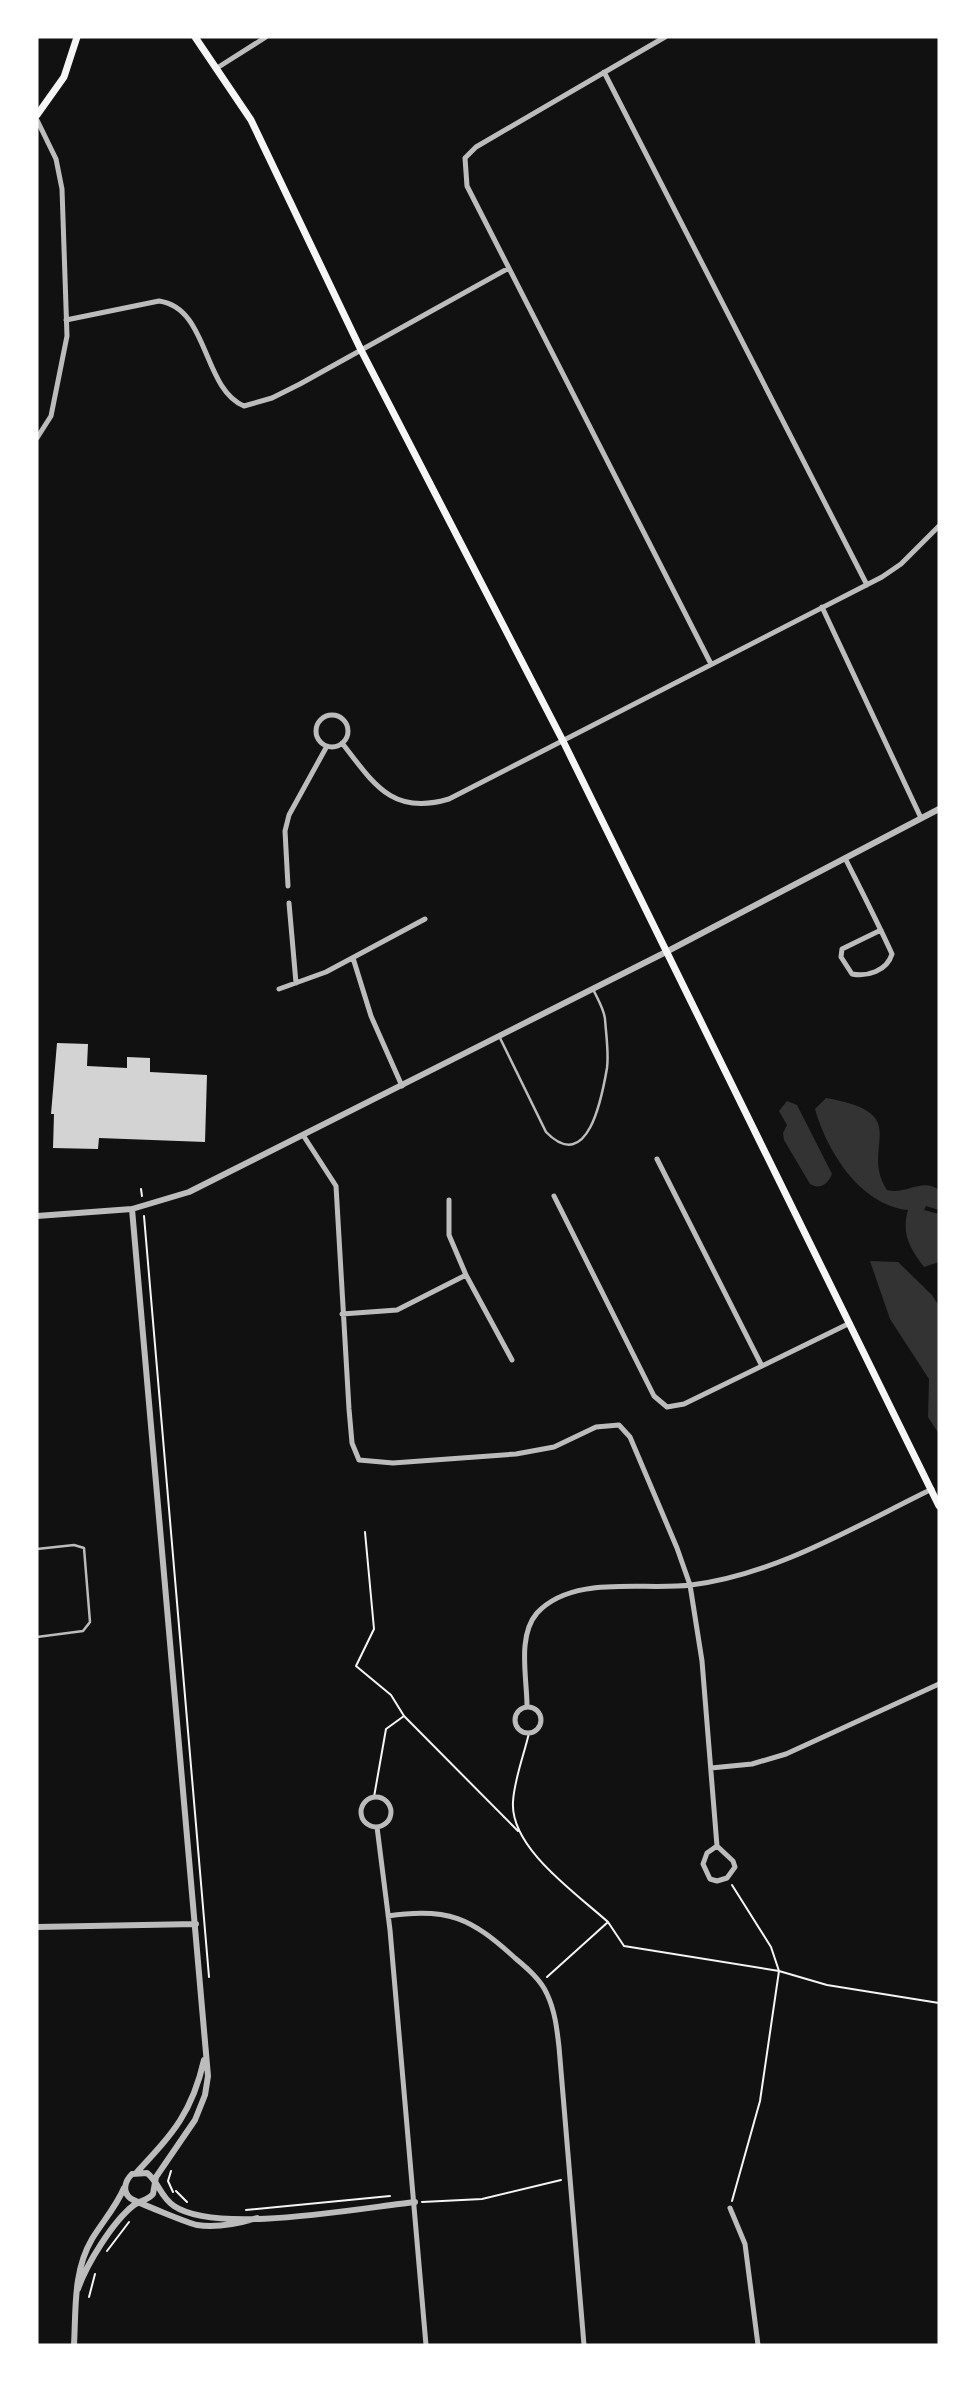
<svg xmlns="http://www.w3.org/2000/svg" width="976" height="2382" font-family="'Exo 2',sans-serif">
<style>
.water{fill:#333}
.building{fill:#d3d3d3}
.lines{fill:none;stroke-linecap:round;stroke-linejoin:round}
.path{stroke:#f5f5f5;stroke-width:2}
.service{stroke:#bcbcbc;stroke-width:2.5}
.minor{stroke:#bcbcbc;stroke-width:5}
.tertiary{stroke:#bcbcbc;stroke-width:6}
.secondary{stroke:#f5f5f5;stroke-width:7}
</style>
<rect width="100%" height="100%" fill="#111"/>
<path class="water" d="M 826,1098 C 917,1114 858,1146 887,1190 C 907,1195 922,1177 939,1190 L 939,1210 L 926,1206 L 924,1210 L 939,1214 L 939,1262 L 924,1267 C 910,1248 901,1234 908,1210 C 860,1205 827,1151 815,1109 Z
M 787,1101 L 797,1105 L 832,1174 C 828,1184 820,1190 810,1184 L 784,1140 L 783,1133 L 787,1125 L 779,1111 Z
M 870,1261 L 898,1262 L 932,1295 L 939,1306 L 939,1434 L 928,1417 L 929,1379 L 890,1319 Z"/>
<path class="building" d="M 57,1043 L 88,1044 L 87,1066 L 127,1068 L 127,1057 L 150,1058 L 150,1072 L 207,1075 L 205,1142 L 99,1138 L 98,1149 L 53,1148 L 54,1114 L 51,1114 Z"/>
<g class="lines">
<path class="path" d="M 141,1189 L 142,1196
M 144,1216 L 209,1977
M 365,1532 L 374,1629 L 356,1666 L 391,1695 L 404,1716 L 386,1729 L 374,1797
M 404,1716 L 518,1831
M 529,1733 C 524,1755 514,1780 513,1802 C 510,1848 577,1894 608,1922 L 547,1977
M 732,1885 L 771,1947 L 779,1971 L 760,2101 L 732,2201
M 608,1922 L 624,1946 L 779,1971 L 827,1985 L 939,2003
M 171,2171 L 168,2181 L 173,2192
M 176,2191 L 187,2202
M 422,2202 L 482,2199 L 561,2180
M 246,2210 L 390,2196
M 107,2251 L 129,2222
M 89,2297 L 95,2274"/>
<path class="service" d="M 500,1038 L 546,1132 C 588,1175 602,1097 607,1068 C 609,1053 606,1034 605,1019 C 604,1009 597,998 593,989
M 37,1549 L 74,1545 L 84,1548 L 90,1622 L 83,1631 L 37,1637"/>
<path class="minor" d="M 665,37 L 476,147 L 465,158 L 467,186 L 711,664
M 217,68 L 266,37
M 604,72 L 867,585
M 37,120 L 56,159 L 62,189 L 67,336 L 51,416 L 37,438
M 66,320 L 159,301 C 209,308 202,388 244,406 L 272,398 L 300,384 L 509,268
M 822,607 L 921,818
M316 731a16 16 0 1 1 32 0a16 16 0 1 1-32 0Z
M 342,743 C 374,784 392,816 449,799 L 882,577 L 901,564 L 939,526
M 845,858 C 861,890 877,921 892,954 C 887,971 867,977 852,974 L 841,957 L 842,949 L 881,930
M 288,886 L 285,831 L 289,815 L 327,746
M 289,903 L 296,983
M 353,958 L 371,1016 L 402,1086
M 279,989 L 326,972 L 425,919
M 303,1135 L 336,1186 L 349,1409 L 352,1443 L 359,1460 L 393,1463 L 516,1454 L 554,1447 L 596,1427 L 619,1425 L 630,1437 L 677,1548 L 690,1585 L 702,1661 L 717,1846 L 707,1853 L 703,1864 L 710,1879 L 717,1881 L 727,1878 L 735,1867 L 733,1861 L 717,1846
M 657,1159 L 762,1366
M 554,1196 L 654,1396 L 667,1407 L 684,1404 L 850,1323
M 449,1200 L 449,1235 L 466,1275 L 512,1360
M 342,1314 L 397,1310 L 466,1275
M 527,1706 C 527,1678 517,1636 537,1613 C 573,1574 644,1591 691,1585 C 775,1575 856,1526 932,1489
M515 1720a13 13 0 1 1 26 0a13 13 0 1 1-26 0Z
M 711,1768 L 752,1764 L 786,1754 L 939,1684
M361 1812a15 15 0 1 1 30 0a15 15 0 1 1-30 0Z
M 377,1827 L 390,1930 L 426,2345
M 388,1916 C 448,1907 471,1918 515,1958 C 527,1968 541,1980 547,1994 C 555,2011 557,2029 559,2047 L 584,2345
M 730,2208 L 745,2244 L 758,2345"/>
<path class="tertiary" d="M 37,1216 L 132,1209 L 189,1192 L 666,952 L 939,809
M 37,1927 L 196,1924
M 137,2172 C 173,2133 192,2113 204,2060
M 257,2218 C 237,2224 217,2228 197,2225 C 190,2224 134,2201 130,2198 C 122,2191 125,2181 132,2174 L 147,2173 C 159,2182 160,2197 174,2206 C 217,2235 360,2208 415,2202
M 78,2289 C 86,2265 113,2221 134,2205 C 141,2200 147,2201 153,2194 L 156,2177 L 195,2120 L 205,2095 L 208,2076 L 132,1209
M 74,2345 C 76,2310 73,2271 92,2239 C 103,2221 116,2207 124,2188"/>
<path class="secondary" d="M 195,37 L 251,120 L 361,350 L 563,741 L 939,1506
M 37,115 L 64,77 L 77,37"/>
</g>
<rect width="976" height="2382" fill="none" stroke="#ffffff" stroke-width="77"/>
</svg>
